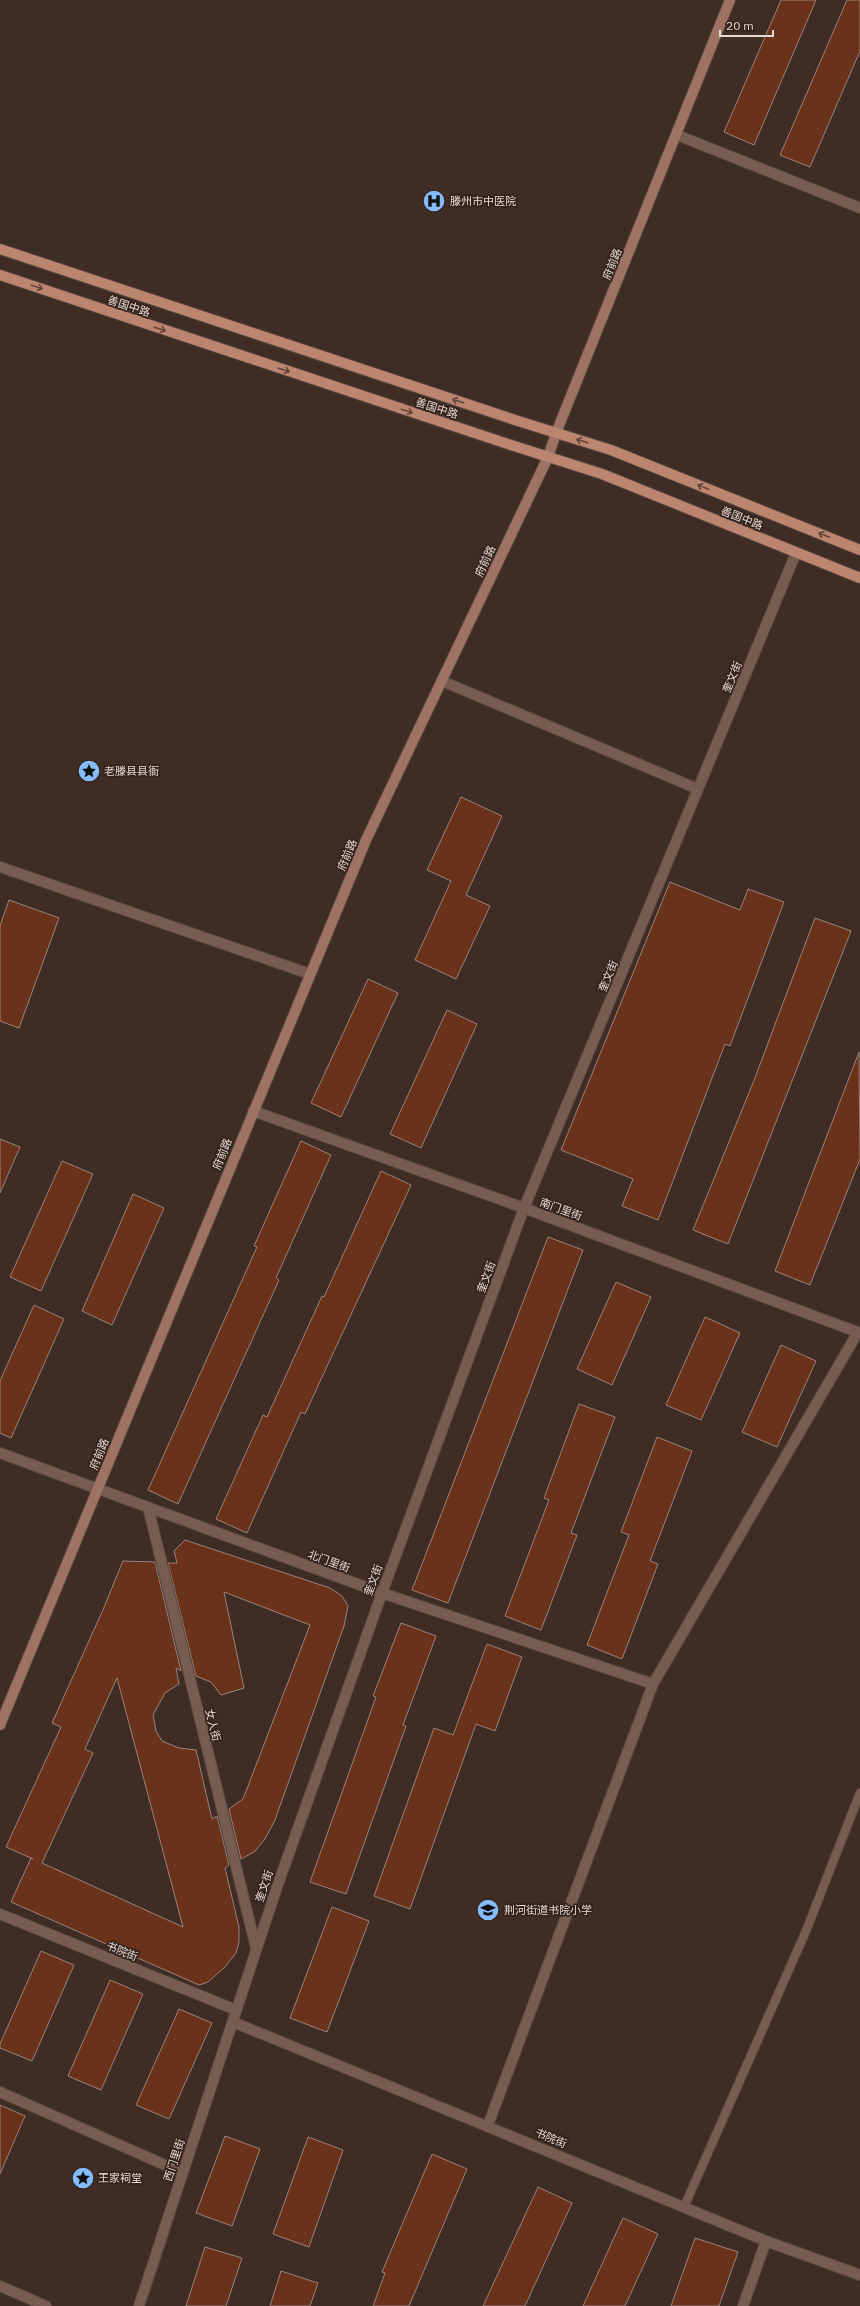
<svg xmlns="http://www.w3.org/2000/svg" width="860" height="2306" font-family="'IBM Plex Sans','Noto Sans SC',sans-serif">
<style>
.building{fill:#6a321b;stroke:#9a837a;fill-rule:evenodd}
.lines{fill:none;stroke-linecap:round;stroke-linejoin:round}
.service-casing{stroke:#5a4840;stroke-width:10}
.pedestrian-casing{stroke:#5a4840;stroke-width:12}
.minor-casing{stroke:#5a4840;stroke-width:12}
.secondary-casing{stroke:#5a4840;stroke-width:12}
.primary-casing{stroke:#5a4840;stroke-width:12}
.service{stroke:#775c52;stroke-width:8}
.pedestrian{stroke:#775c52;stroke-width:10}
.minor{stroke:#775c52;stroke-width:10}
.secondary{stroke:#9e7363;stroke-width:10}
.primary{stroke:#bb8570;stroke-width:10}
.oneway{stroke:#634539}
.labels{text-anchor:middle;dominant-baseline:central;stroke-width:3.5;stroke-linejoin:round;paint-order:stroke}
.poi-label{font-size:11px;fill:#e5d9d4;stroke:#34221b;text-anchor:start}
.street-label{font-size:11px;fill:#e5d9d4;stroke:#34221b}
</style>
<rect width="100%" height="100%" fill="#3f2c24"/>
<path class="building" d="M 781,0 L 816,0 L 754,145 L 724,132 Z
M 847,0 L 860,0 L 860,51 L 810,167 L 780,155 Z
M 461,797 L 502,816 L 466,895 L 490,906 L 456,979 L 415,960 L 451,881 L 427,870 Z
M 670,882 L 740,910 L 748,889 L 784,902 L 730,1046 L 725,1044 L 658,1220 L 622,1206 L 633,1179 L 561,1150 Z
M 9,900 L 59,918 L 19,1028 L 0,1021 L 0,926 Z
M 815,918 L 851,931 L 728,1244 L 693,1230 L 753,1083 Z
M 368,979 L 398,993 L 341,1117 L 311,1103 Z
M 447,1010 L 477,1024 L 421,1148 L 390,1134 Z
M 859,1052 L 860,1159 L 810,1285 L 775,1271 Z
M 0,1139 L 20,1147 L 0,1193 Z
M 301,1141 L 331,1155 L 276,1278 L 279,1280 L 178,1504 L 148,1490 L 257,1247 L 254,1246 Z
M 62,1161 L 93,1174 L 41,1291 L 10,1277 Z
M 381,1171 L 411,1185 L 305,1414 L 301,1412 L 247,1533 L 216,1519 L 263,1415 L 267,1417 L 322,1296 L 324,1297 Z
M 133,1194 L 164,1208 L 112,1325 L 82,1311 Z
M 548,1237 L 583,1250 L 448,1603 L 412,1590 Z
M 616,1282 L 651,1297 L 612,1385 L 577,1369 Z
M 34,1305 L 64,1319 L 11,1438 L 0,1433 L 0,1381 Z
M 705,1317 L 740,1333 L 701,1420 L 666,1405 Z
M 781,1345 L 816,1361 L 777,1447 L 742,1432 Z
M 579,1404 L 615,1417 L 571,1533 L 577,1535 L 541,1630 L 505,1616 L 549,1500 L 544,1498 Z
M 657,1437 L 692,1451 L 650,1561 L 658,1564 L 622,1659 L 587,1645 L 629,1535 L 621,1532 Z
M 185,1540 L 330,1588 L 342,1596 L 348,1606 L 344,1626 L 275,1820 L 265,1839 L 254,1852 L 241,1859 L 229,1809 L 243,1799 L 310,1625 L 224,1592 L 244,1688 L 221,1695 L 211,1682 L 196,1676 L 168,1563 L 177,1563 L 174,1551 Z
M 123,1561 L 155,1562 L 181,1671 L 176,1668 L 179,1684 L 165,1693 L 153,1715 L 156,1731 L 162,1741 L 179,1748 L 196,1750 L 212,1819 L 217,1816 L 229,1865 L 225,1868 L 239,1927 L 239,1942 L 236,1953 L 225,1967 L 208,1982 L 199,1985 L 11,1902 L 31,1858 L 33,1859 L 6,1847 L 61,1727 L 52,1723 L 102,1612 ZM 117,1678 L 183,1927 L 42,1863 L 93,1753 L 85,1749 Z
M 401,1623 L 436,1636 L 403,1725 L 406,1726 L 346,1894 L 310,1882 L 376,1697 L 373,1696 Z
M 487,1644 L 522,1657 L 495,1731 L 476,1724 L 410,1909 L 374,1896 L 434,1728 L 453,1735 Z
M 332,1907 L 369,1921 L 327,2032 L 290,2018 Z
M 41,1951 L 74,1965 L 32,2061 L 0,2048 L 0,2044 Z
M 110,1980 L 143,1994 L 101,2090 L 68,2076 Z
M 179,2009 L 212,2023 L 169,2119 L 136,2105 Z
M 0,2105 L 25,2116 L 0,2174 Z
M 225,2136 L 260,2149 L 232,2226 L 196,2213 Z
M 308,2137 L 343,2150 L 309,2247 L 273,2234 Z
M 432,2154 L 467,2169 L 409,2306 L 373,2306 L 385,2273 L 382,2272 Z
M 538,2187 L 572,2203 L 525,2306 L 483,2306 Z
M 623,2218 L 658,2234 L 625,2306 L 583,2306 Z
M 695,2238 L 738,2252 L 719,2306 L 671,2306 Z
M 205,2247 L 242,2258 L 226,2306 L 186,2306 Z
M 281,2271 L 318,2283 L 310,2306 L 270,2306 Z"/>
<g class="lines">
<g class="service-casing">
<path id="service" d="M 684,2207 L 806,1931 L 860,1793"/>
</g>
<g class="pedestrian-casing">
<path id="pedestrian" d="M 148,1507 L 256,1948"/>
</g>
<g class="minor-casing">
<path id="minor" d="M 677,135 L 860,208
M 442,681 L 698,789
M 0,867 L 310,974
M 253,1111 L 524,1208 L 860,1333
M 0,1453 L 382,1593 L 653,1684
M 0,1914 L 236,2010
M 233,2022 L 766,2241 L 860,2275
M 0,2092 L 183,2173
M 488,2125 L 653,1684 L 858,1332
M 0,2286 L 46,2306
M 139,2306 L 277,1887 L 382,1593 L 524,1208 L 796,553
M 743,2306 L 766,2241"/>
</g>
<g class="secondary-casing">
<path id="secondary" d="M 0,1725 L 366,840 L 548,457 L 556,433 L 730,0"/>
</g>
<g class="primary-casing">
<path id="primary" d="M 0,249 L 518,421 L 611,450 L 860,550
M 0,275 L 511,445 L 602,474 L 860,578"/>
</g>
<use href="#service" class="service"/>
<use href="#pedestrian" class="pedestrian"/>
<use href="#minor" class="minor"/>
<use href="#secondary" class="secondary"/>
<use href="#primary" class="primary"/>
</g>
<defs><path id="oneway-shaft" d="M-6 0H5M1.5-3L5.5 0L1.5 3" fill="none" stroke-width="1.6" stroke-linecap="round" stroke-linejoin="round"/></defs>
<g class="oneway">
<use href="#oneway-shaft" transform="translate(37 287) rotate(18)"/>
<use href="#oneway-shaft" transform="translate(160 329) rotate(18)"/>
<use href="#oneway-shaft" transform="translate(284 370) rotate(18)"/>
<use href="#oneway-shaft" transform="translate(458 401) rotate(-162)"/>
<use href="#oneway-shaft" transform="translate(407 411) rotate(18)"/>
<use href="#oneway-shaft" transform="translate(582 441) rotate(-163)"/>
<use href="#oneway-shaft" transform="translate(703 487) rotate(-158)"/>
<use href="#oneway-shaft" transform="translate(824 535) rotate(-158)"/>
</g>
<defs>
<g id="hospital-disc" transform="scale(1.15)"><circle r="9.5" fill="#84bcfb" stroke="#34221b"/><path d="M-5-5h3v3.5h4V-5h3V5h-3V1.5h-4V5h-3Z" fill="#111"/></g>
<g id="sight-disc" transform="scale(1.15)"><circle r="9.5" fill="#84bcfb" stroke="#34221b"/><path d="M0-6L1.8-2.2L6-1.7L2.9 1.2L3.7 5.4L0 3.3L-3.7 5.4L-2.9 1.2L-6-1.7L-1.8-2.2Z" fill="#111"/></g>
<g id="school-disc" transform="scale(1.15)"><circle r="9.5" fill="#84bcfb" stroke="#34221b"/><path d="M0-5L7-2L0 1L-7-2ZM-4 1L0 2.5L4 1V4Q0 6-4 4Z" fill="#111"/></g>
</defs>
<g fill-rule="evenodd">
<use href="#hospital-disc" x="434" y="201"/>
<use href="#sight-disc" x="89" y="771"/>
<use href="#school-disc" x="488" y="1910"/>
<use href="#sight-disc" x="83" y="2178"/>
</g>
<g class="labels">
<g class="poi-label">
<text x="450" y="201">滕州市中医院</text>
<text x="104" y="771">老滕县县衙</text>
<text x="504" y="1910">荆河街道书院小学</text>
<text x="98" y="2178">王家祠堂</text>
</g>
<g class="street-label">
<text transform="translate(612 264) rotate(-68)">府前路</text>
<text transform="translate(129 306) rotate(18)">善国中路</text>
<text transform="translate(437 408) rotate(18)">善国中路</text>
<text transform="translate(742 518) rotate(22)">善国中路</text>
<text transform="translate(485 561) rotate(-65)">府前路</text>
<text transform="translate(732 677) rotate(-67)">奎文街</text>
<text transform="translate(347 855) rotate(-67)">府前路</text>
<text transform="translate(608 976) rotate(-67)">奎文街</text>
<text transform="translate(222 1154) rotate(-68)">府前路</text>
<text transform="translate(561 1209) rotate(20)">南门里街</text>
<text transform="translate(486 1277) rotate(-70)">奎文街</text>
<text transform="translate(99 1454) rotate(-68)">府前路</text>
<text transform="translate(329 1561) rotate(20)">北门里街</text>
<text transform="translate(373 1580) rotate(-70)">奎文街</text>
<text transform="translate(213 1725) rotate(76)">女人街</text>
<text transform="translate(264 1886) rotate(-71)">奎文街</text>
<text transform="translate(122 1951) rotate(22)">书院街</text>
<text transform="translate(551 2138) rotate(23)">书院街</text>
<text transform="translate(174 2160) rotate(-72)">西门里街</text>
</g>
</g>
<path d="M720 30v6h53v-6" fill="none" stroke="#e5d9d4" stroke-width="2"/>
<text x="726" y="30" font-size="12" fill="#e5d9d4" stroke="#34221b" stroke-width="3" paint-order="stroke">20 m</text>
</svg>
